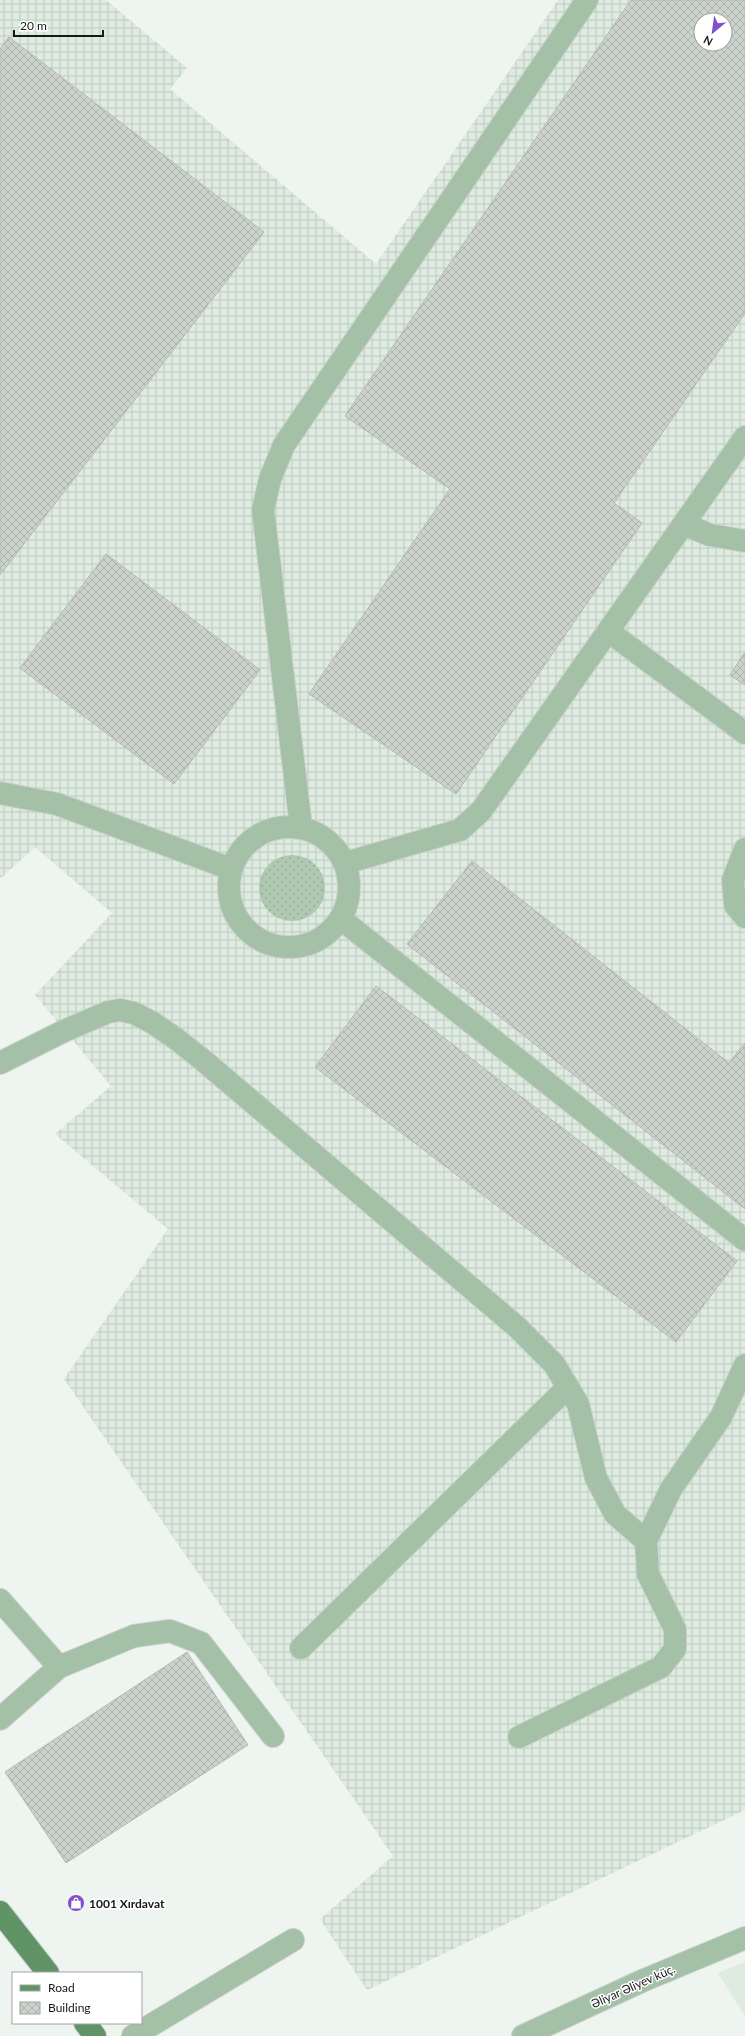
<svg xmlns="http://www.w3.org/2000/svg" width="745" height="2036" font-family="Lato,sans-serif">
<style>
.built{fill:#deebe0}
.industrial{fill:url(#industrial-grid);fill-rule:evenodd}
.grass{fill:url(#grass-dots)}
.building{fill:url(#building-cross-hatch);stroke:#b3b9b3;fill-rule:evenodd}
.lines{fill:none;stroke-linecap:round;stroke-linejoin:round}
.minor-casing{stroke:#cbd1cc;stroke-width:24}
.major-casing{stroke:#cbd1cc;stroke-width:24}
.minor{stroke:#a4c0a7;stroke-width:22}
.major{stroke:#609467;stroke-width:22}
.labels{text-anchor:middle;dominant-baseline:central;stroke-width:3;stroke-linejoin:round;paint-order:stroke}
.poi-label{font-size:12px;font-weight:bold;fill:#161817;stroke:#fff;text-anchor:start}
.street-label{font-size:12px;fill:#161817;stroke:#fff}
</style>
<defs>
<pattern id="industrial-grid" width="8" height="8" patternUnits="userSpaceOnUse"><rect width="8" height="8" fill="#deebe0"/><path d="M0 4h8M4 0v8" fill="none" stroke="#bec9bf"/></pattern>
<pattern id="grass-dots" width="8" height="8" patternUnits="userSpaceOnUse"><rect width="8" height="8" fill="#aec8b1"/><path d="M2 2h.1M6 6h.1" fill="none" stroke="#95ab98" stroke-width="1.8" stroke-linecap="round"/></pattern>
<pattern id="building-cross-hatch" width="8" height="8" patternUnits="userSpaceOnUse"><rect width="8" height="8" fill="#cbd1cb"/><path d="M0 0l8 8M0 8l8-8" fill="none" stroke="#aeb3ae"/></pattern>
</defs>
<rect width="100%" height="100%" fill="#eef4ef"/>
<path class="built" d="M 745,1962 L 745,2016 L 718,1973 Z"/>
<path class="industrial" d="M 0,0 L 106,0 L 187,68 L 170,89 L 376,264 L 558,0 L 745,0 L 745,1810 L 367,1990 L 320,1919 L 393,1856 L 64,1379 L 168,1229 L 55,1134 L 111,1086 L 35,995 L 112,913 L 35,847 L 0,879 ZM 701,20 L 725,20 L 725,44 L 701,44 Z"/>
<path class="grass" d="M259 888a33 33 0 1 1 66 0a33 33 0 1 1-66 0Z"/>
<path class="building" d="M 631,0 L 745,0 L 745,313 L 614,503 L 642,523 L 456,794 L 309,694 L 450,489 L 345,416 ZM 701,20 L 725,20 L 725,44 L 701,44 Z
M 9,37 L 264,232 L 0,575 L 0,49 Z
M 106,554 L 260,670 L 174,784 L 20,668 Z
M 745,652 L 745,685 L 730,675 Z
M 472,861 L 729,1063 L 745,1043 L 745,1209 L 407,944 Z
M 376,986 L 737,1261 L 676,1342 L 315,1067 Z
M 187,1652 L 248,1745 L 66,1863 L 5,1772 Z"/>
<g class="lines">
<g class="minor-casing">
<path id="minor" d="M 684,524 L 710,535 L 745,541
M 608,631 L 745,733
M 0,793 L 57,804 L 231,869
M 301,827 L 263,510 L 270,479 L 284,445 L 587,0
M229 887a60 60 0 1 1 120 0a60 60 0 1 1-120 0Z
M 745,849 L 733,880 L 735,905 L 745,917
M 345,863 L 460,830 L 481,811 L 745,437
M 341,919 L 745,1240
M 0,1063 L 64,1031 L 108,1012 L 120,1010 L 134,1013 L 153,1023 L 175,1038 L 204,1061 L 517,1327 L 554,1364 L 578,1404 L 596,1478 L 615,1514 L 646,1541 L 648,1574 L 675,1629 L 675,1649 L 661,1667 L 519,1737
M 646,1541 L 671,1489 L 721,1417 L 745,1365
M 0,1600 L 59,1667
M 301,1648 L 568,1387
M 0,1719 L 59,1667 L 134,1636 L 170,1631 L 201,1643 L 273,1736
M 133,2036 L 293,1940
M 523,2036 L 642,1981 L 745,1938"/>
</g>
<g class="major-casing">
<path id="major" d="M 0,1912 L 48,1973
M 85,2023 L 95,2036"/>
</g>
<use href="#minor" class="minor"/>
<use href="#major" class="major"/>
</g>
<defs>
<g id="shop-disc" transform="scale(0.9)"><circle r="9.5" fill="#8051ca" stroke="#fff"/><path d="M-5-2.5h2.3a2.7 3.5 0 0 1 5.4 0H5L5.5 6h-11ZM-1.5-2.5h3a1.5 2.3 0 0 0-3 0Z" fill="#fff"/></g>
</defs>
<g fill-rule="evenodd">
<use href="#shop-disc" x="76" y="1903"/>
</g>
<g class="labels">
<g class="poi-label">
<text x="89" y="1903">1001 Xırdavat</text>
</g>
<g class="street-label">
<text transform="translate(633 1986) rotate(-24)">Əliyar Əliyev küç.</text>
</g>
</g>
<rect x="12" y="1972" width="130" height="52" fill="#ffffff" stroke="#a2a3a2"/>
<rect x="20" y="1985" width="20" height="6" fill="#609467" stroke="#a2a3a2"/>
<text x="48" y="1992" font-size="12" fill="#161817">Road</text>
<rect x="20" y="2002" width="20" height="12" fill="url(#building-cross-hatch)" stroke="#a2a3a2"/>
<text x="48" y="2012" font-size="12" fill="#161817">Building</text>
<g transform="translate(713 32) rotate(209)"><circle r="19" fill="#ffffff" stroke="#a2a3a2"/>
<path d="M0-3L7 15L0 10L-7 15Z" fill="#8051ca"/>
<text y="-6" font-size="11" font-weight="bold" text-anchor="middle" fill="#161817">N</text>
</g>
<path d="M14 30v6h89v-6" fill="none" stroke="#161817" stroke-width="2"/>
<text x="20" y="30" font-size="12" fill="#161817" stroke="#ffffff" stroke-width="3" paint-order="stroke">20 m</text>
</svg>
